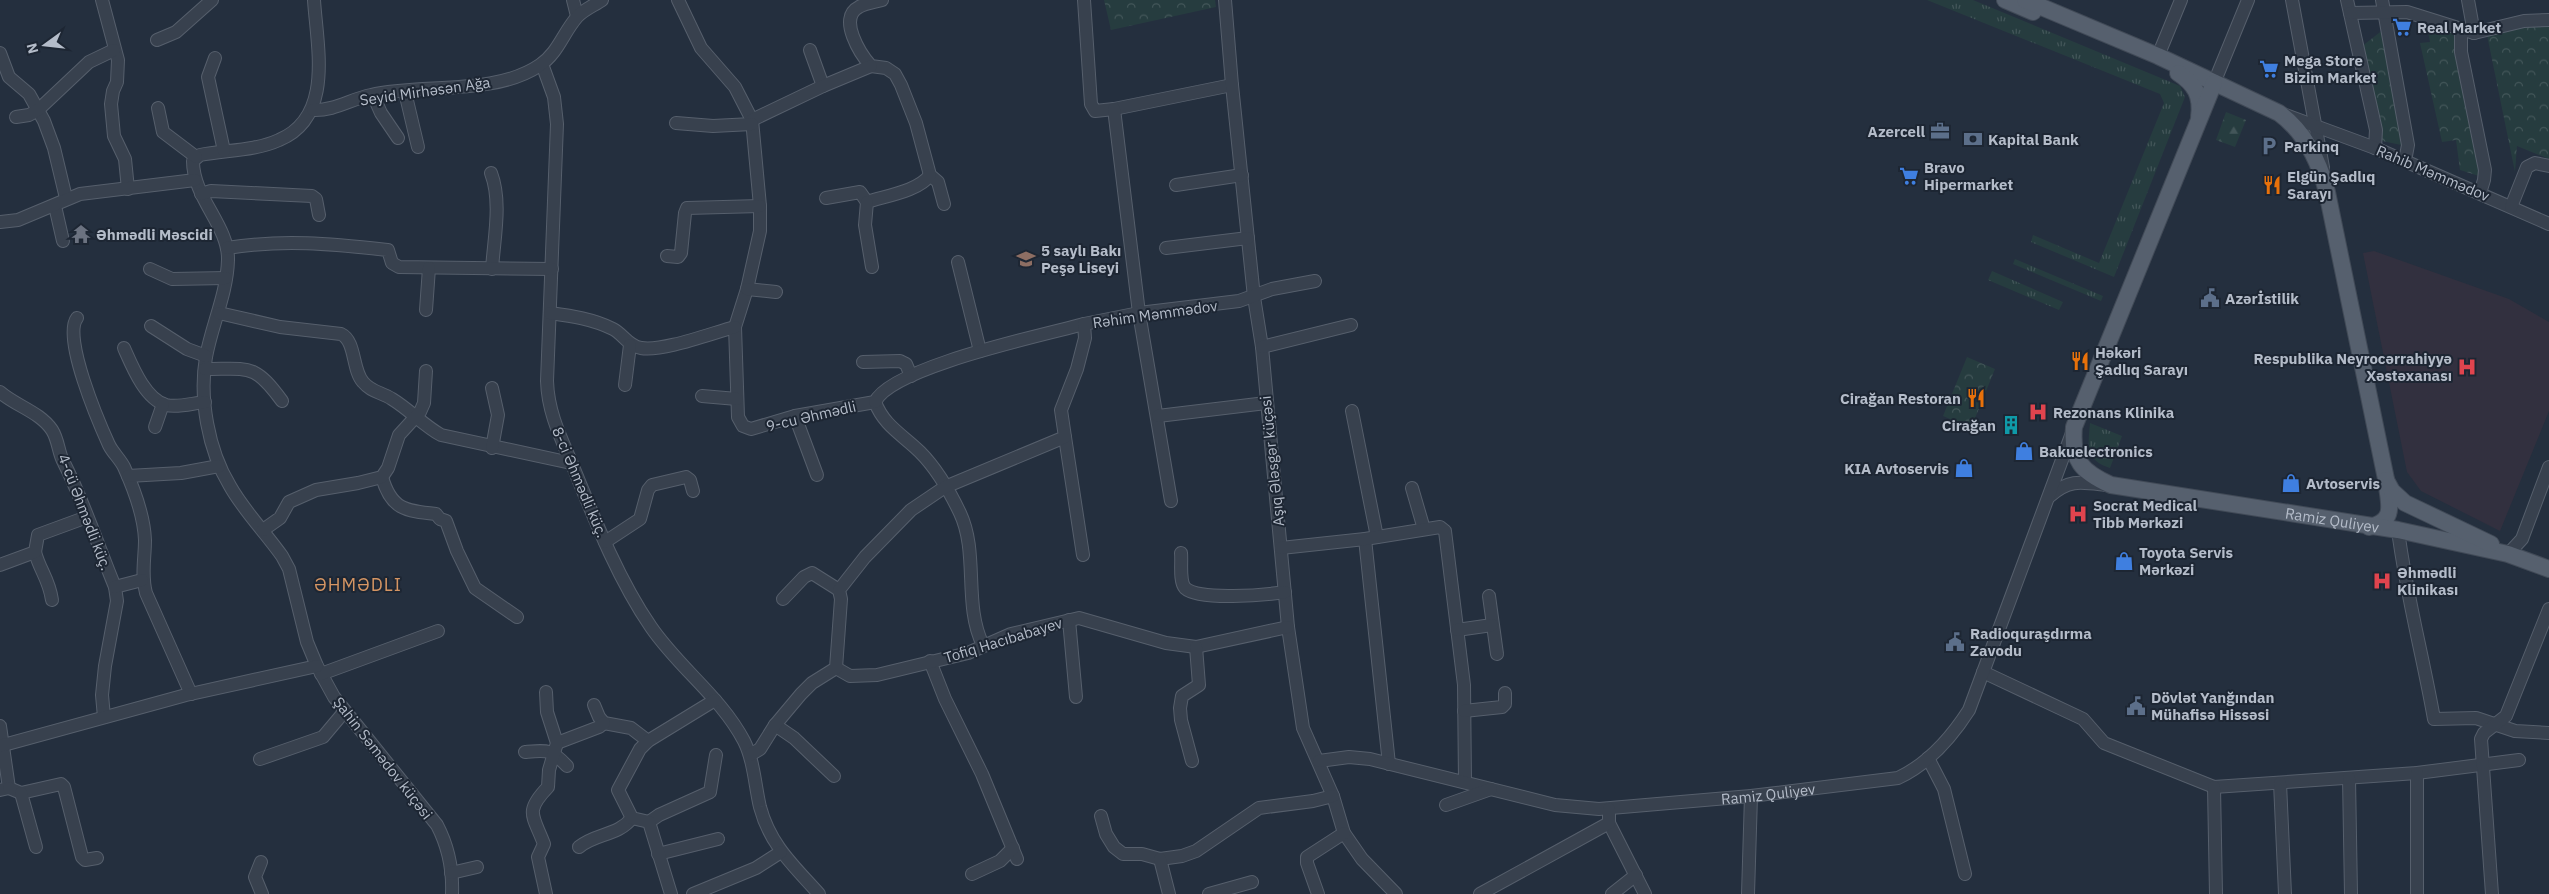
<svg xmlns="http://www.w3.org/2000/svg" width="2549" height="894" font-family="'IBM Plex Sans',sans-serif">
<style>
.medical{fill:#32303f}
.grass{fill:url(#grass-tufts)}
.forest{fill:url(#forest-firs)}
.park{fill:url(#park-crowns)}
.lines{fill:none;stroke-linecap:round;stroke-linejoin:round}
.minor-casing{stroke:#565f6c;stroke-width:14}
.major-casing{stroke:#414a57;stroke-width:18}
.minor{stroke:#38414e;stroke-width:12}
.major{stroke:#56606e;stroke-width:16}
.labels{text-anchor:middle;dominant-baseline:central;stroke-width:4;stroke-linejoin:round;paint-order:stroke}
.poi-label{font-size:15px;font-weight:bold;fill:#b4bcc9;stroke:#1d2633;text-anchor:start}
.street-label{font-size:15px;fill:#b4bcc9;stroke:#1d2633}
.quarter-label{font-size:18px;letter-spacing:1px;fill:#d59563;stroke:#1d2633}
</style>
<defs>
<pattern id="grass-tufts" width="24" height="20" patternUnits="userSpaceOnUse" patternTransform="scale(1.25)"><rect width="24" height="20" fill="#263c3f"/><path d="M3 7l-1-3M5 7V3M7 7l1-3M15 17l-1-3M17 17v-4M19 17l1-3" fill="none" stroke="#435659"/></pattern>
<pattern id="forest-firs" width="22" height="20" patternUnits="userSpaceOnUse" patternTransform="scale(1.25)"><rect width="22" height="20" fill="#263c3f"/><path d="M5 1l3.5 6h-7zM16 11l3.5 6h-7z" fill="#435659"/></pattern>
<pattern id="park-crowns" width="20" height="18" patternUnits="userSpaceOnUse" patternTransform="scale(1.25)"><rect width="20" height="18" fill="#263c3f"/><path d="M2 6a3 3 0 1 1 6 0M12 15a3 3 0 1 1 6 0" fill="none" stroke="#435659"/></pattern>
</defs>
<rect width="100%" height="100%" fill="#242f3e"/>
<path class="medical" d="M 2374,251 L 2509,299 L 2549,322 L 2549,411 L 2500,531 L 2421,491 L 2407,472 L 2363,253 Z"/>
<path class="grass" d="M 1927,0 L 1973,0 L 2180,86 L 2185,97 L 2114,277 L 2031,242 L 2033,235 L 2099,263 L 2164,103 L 2160,94 Z
M 2015,259 L 2103,296 L 2101,301 L 2013,264 Z
M 1992,271 L 2063,302 L 2059,310 L 1988,280 Z
M 2090,423 L 2122,436 L 2110,468 C 2085,460 2088,446 2090,423 Z"/>
<path class="forest" d="M 2226,112 L 2246,120 L 2235,147 L 2216,140 Z"/>
<path class="park" d="M 1104,0 L 1215,0 L 1216,7 L 1111,30 Z
M 2549,25 L 2549,159 L 2517,146 L 2515,172 L 2487,35 L 2526,27 Z
M 2427,27 L 2453,30 L 2480,172 L 2479,176 L 2460,170 L 2456,140 L 2442,142 L 2420,43 L 2430,42 Z
M 2384,29 L 2406,146 L 2382,141 L 2361,47 Z
M 1967,357 L 1995,369 L 1971,428 L 1943,416 Z"/>
<g class="lines">
<g class="minor-casing">
<g id="minor">
<path d="M 102,0 L 118,60 L 117,82 L 113,91 L 111,104 L 114,136 L 125,159 L 128,189"/>
<path d="M 314,0 C 317,47 334,117 279,140 C 255,151 226,150 200,155 L 193,161 C 193,198 229,226 228,260 C 227,294 212,324 206,357 C 199,398 208,450 230,486 C 244,511 265,532 282,556 L 289,569 L 307,642 L 317,666 L 334,697 L 437,825 C 448,846 453,870 452,894"/>
<path d="M 573,0 L 577,16"/>
<path d="M 678,0 L 701,48 L 735,87 L 752,120 L 760,206 L 760,231 L 747,289 L 735,327 L 738,417 L 743,426 L 751,429 L 795,416 L 875,402"/>
<path d="M 882,0 C 875,2 865,3 859,7 C 837,18 861,55 871,66 L 886,68 L 895,74 L 901,85 L 916,123 L 930,175 L 938,182 L 944,204"/>
<path d="M 1084,0 L 1091,104 L 1095,111 L 1114,109 L 1232,85"/>
<path d="M 1225,0 L 1232,85 L 1254,297 L 1262,347 L 1288,627 L 1303,728 L 1333,796 L 1344,833 L 1362,859 L 1396,894"/>
<path d="M 2292,0 L 2323,167"/>
<path d="M 2347,0 L 2376,130 L 2375,148"/>
<path d="M 2382,0 L 2408,145 L 2405,161"/>
<path d="M 2468,0 L 2474,33"/>
<path d="M 2350,13 L 2407,12 L 2474,33 L 2524,21 L 2549,20"/>
<path d="M 2461,30 L 2461,52 L 2485,170 L 2484,180 L 2480,193"/>
<path d="M 157,40 L 176,32 L 212,0"/>
<path d="M 810,50 L 823,86"/>
<path d="M 0,53 L 9,77 L 29,94 L 44,121 L 54,148 L 66,198"/>
<path d="M 2158,56 L 2181,0"/>
<path d="M 215,58 L 208,77 L 224,151"/>
<path d="M 542,64 L 554,97 L 557,124 L 547,381 C 548,412 560,436 572,464 C 594,518 618,579 651,627 C 679,668 721,697 744,741 C 754,761 755,786 760,807 C 770,845 794,866 819,894"/>
<path d="M 2214,83 L 2248,0"/>
<path d="M 405,92 L 418,147"/>
<path d="M 373,95 L 381,113 L 398,138"/>
<path d="M 158,108 L 163,132 L 196,157"/>
<path d="M 1114,109 L 1139,313 L 1171,501"/>
<path d="M 313,110 C 334,111 351,99 371,95 C 422,83 495,96 540,65 C 558,53 563,33 577,17 C 583,10 595,5 602,0"/>
<path d="M 2283,114 L 2375,148 L 2549,224"/>
<path d="M 16,117 L 29,115 L 38,110 L 89,62 L 114,50"/>
<path d="M 752,120 L 823,86 L 871,66"/>
<path d="M 676,123 L 713,126 L 752,124"/>
<path d="M 491,173 C 502,202 494,238 492,269"/>
<path d="M 1176,185 L 1242,175"/>
<path d="M 201,194 L 211,191 L 312,196 L 316,199 L 319,215"/>
<path d="M 826,198 L 860,192 L 867,202 C 885,196 919,191 930,175"/>
<path d="M 867,202 L 865,225 L 872,267"/>
<path d="M 55,206 L 63,241"/>
<path d="M 2511,207 L 2527,167 L 2535,163 L 2549,166"/>
<path d="M 0,222 L 18,220 L 80,194 L 195,180"/>
<path d="M 227,248 C 284,239 331,244 388,250 L 392,263 L 399,267 L 552,269"/>
<path d="M 1166,248 L 1248,238"/>
<path d="M 667,256 L 678,257 L 681,253 L 685,213 L 687,208 L 760,206"/>
<path d="M 958,262 L 980,351"/>
<path d="M 150,269 L 172,279 L 226,278"/>
<path d="M 747,289 L 776,292"/>
<path d="M 426,310 L 429,268"/>
<path d="M 219,313 L 280,327 L 341,334 C 356,341 352,370 363,382 C 371,392 381,392 392,399 C 410,410 423,425 441,435 L 571,463"/>
<path d="M 550,313 C 572,316 593,319 613,329 C 623,334 628,346 641,348 C 662,352 712,333 735,327"/>
<path d="M 77,318 C 62,337 99,423 109,445 C 113,453 120,459 124,467 C 134,489 144,515 145,540 C 145,558 141,575 146,593 L 191,694"/>
<path d="M 151,326 L 187,349 L 206,356"/>
<path d="M 1262,347 L 1351,325"/>
<path d="M 124,348 C 132,366 145,399 166,405 C 178,408 193,403 205,402"/>
<path d="M 863,362 L 900,361 L 906,364 L 911,376"/>
<path d="M 205,369 C 250,369 254,363 282,401"/>
<path d="M 625,385 L 630,345"/>
<path d="M 0,392 C 16,406 40,412 52,430 C 59,441 58,453 64,463 C 84,502 98,546 115,587 L 117,601 L 105,666 L 102,695 L 104,717"/>
<path d="M 702,396 L 737,399"/>
<path d="M 875,402 C 884,426 903,435 920,452 C 937,469 950,492 960,513 C 979,553 963,605 983,645"/>
<path d="M 875,402 C 891,367 1044,335 1084,324"/>
<path d="M 1352,411 L 1377,537"/>
<path d="M 795,416 L 817,475"/>
<path d="M 1158,416 L 1266,403"/>
<path d="M 155,427 L 163,404"/>
<path d="M 1065,437 L 1083,555"/>
<path d="M 492,448 L 498,415 L 492,388"/>
<path d="M 128,476 L 181,473 L 219,466"/>
<path d="M 382,477 C 391,509 405,511 436,514 L 440,519 L 446,521 L 457,551 L 475,588 L 517,617"/>
<path d="M 1412,488 L 1424,529"/>
<path d="M 2050,496 C 2069,479 2081,482 2105,485"/>
<path d="M 263,530 L 280,518 L 289,502 L 316,490 L 358,483 L 382,477 L 388,468 L 399,435 L 420,412 L 424,403 L 426,371"/>
<path d="M 2398,530 C 2406,594 2423,656 2434,719 L 2476,718 L 2515,731 L 2549,733"/>
<path d="M 1365,539 L 1389,764"/>
<path d="M 605,542 L 640,519 L 648,490 L 652,485 L 686,477 L 690,480 L 693,491"/>
<path d="M 1281,548 L 1365,539 L 1440,527 L 1445,531 L 1464,685 L 1465,782"/>
<path d="M 35,552 C 40,571 49,579 52,600"/>
<path d="M 1181,553 C 1182,562 1179,581 1185,588 C 1199,601 1265,595 1285,592"/>
<path d="M 2508,554 L 2522,539 L 2549,467"/>
<path d="M 0,565 L 35,552 L 38,535 L 87,517"/>
<path d="M 115,587 L 142,580"/>
<path d="M 1489,596 L 1497,654"/>
<path d="M 783,599 L 804,577 L 812,573 L 839,590"/>
<path d="M 1069,620 L 1076,697"/>
<path d="M 1457,630 L 1492,625"/>
<path d="M 930,661 L 945,699 L 982,774 L 1017,859"/>
<path d="M 836,668 L 850,676 L 877,675 L 968,653 L 1011,634 L 1079,618 L 1166,643 L 1196,647 L 1288,627"/>
<path d="M 1983,672 L 2083,719 L 2104,743 L 2214,787 L 2417,773 L 2519,760"/>
<path d="M 321,674 L 438,631"/>
<path d="M 594,705 L 599,717 L 604,723 L 631,728 L 648,741"/>
<path d="M 1464,711 L 1502,707 L 1505,704 L 1505,693"/>
<path d="M 775,725 L 794,738 L 834,776"/>
<path d="M 0,726 L 9,788 L 0,790"/>
<path d="M 557,743 L 599,727 L 604,723"/>
<path d="M 0,746 L 186,695 L 317,666"/>
<path d="M 525,752 C 548,750 551,749 567,766"/>
<path d="M 750,755 L 760,749 L 775,725 L 801,694 L 812,683 L 836,668 L 841,599 L 839,590 L 865,557 L 911,510 L 945,487 L 1065,437 L 1061,410 L 1077,369 L 1085,338 L 1084,324 L 1139,313 L 1239,301 L 1272,289 L 1315,281"/>
<path d="M 1928,758 L 1944,789 L 1965,874"/>
<path d="M 260,759 L 323,737 L 344,712"/>
<path d="M 1192,761 L 1181,720 L 1180,708 L 1182,696 L 1199,685 L 1196,647"/>
<path id="s1" d="M 1319,761 L 1349,757 L 1370,759 L 1555,805 L 1599,809 L 1751,796 L 1898,778 C 1928,764 1951,738 1969,710 L 2072,433"/>
<path d="M 2417,773 L 2417,894"/>
<path d="M 2349,778 L 2351,894"/>
<path d="M 2280,783 L 2285,894"/>
<path d="M 2214,787 L 2216,894"/>
<path d="M 9,788 L 21,793 L 61,784 L 64,787 L 82,857 L 85,860 L 97,858"/>
<path d="M 21,793 L 36,847"/>
<path d="M 1446,805 L 1491,789"/>
<path d="M 1101,816 L 1106,834 L 1114,847 L 1123,854 L 1142,854 L 1160,859 L 1182,856 L 1196,851 L 1259,808 L 1313,801 L 1333,796"/>
<path d="M 649,822 L 659,815 L 710,792 L 716,755"/>
<path d="M 1609,823 L 1645,894"/>
<path d="M 579,847 C 596,833 618,836 632,818"/>
<path d="M 658,854 L 718,839"/>
<path d="M 1160,859 L 1169,894"/>
<path d="M 261,862 L 255,877 L 262,894"/>
<path d="M 451,873 L 477,867"/>
<path d="M 972,874 L 1000,861 L 1013,848"/>
<path d="M 546,894 L 538,857 L 544,844 C 533,815 524,812 548,787 L 549,770 L 557,743 L 547,712 L 546,692"/>
<path d="M 671,894 L 649,822 L 632,818 L 618,790 L 640,749 L 648,741 L 715,700"/>
<path d="M 693,894 L 756,868 L 781,852"/>
<path d="M 1209,894 L 1252,882"/>
<path d="M 1318,894 L 1307,863 L 1307,857 L 1344,833"/>
<path d="M 1480,894 L 1609,823 L 1609,809"/>
<path d="M 1612,894 L 1636,875"/>
<path d="M 1748,894 L 1751,796"/>
<path d="M 2492,894 L 2481,739 L 2484,733 L 2506,716 L 2549,609"/>
</g>
</g>
<g class="major-casing">
<g id="major">
<path d="M 2005,0 L 2033,12"/>
<path d="M 2025,0 L 2158,56 L 2279,113 C 2305,132 2319,161 2327,192 L 2386,479 C 2388,502 2398,521 2369,527"/>
<path d="M 2178,73 C 2195,84 2202,96 2199,117"/>
<path id="s2" d="M 2214,83 L 2074,427 C 2071,461 2082,472 2111,485 L 2398,530 L 2508,554 L 2549,569"/>
<path d="M 2386,480 L 2392,491 L 2405,503 L 2491,544"/>
</g>
</g>
<use href="#minor" class="minor"/>
<use href="#major" class="major"/>
</g>
<defs>
<g id="supermarket-bare" transform="scale(1.5)"><path d="M-6-5.5h2.5l.6 2H6L4.5 2H-2.5L-4.4-4H-6ZM-1.5 3.2a1.3 1.3 0 1 0 .1 0ZM3 3.2a1.3 1.3 0 1 0 .1 0Z" fill="#3f7fe0" stroke="#1d2633" stroke-width="2.5" paint-order="stroke"/></g>
<g id="office-bare" transform="scale(1.5)"><path d="M-6-3h4V-5.5h4V-3h4V5H-6ZM-1-4.5V-3h2v-1.5ZM-6 0V1H6V0Z" fill="#5c6f8a" stroke="#1d2633" stroke-width="2.5" paint-order="stroke"/></g>
<g id="bank-bare" transform="scale(1.5)"><path d="M-6-4H6V4H-6ZM0-2.3a2.3 2.3 0 1 0 0 4.6a2.3 2.3 0 1 0 0-4.6Z" fill="#5c6f8a" stroke="#1d2633" stroke-width="2.5" paint-order="stroke"/></g>
<g id="parking-bare" transform="scale(1.5)"><path d="M-3.5-5.5H1a3.5 3.5 0 0 1 0 7H-1V5.5H-3.5ZM-1-3.4V-.6H.8a1.4 1.4 0 0 0 0-2.8Z" fill="#5c6f8a" stroke="#1d2633" stroke-width="2.5" paint-order="stroke"/></g>
<g id="restaurant-bare" transform="scale(1.5)"><path d="M-5-6h1v4h1v-4h1v4h1v-4h1v5L-1.5 .5V6h-2V.5L-5-1ZM5-6V6H3V1.5H1.5Q1.5-4 5-6Z" fill="#e8710a" stroke="#1d2633" stroke-width="2.5" paint-order="stroke"/></g>
<g id="temple-bare" transform="scale(1.5)"><path d="M0-6L5-2H3V0L6.5 2.5H4V6H1.5V3h-3V6H-4V2.5H-6.5L-3 0V-2H-5Z" fill="#6b7280" stroke="#1d2633" stroke-width="2.5" paint-order="stroke"/></g>
<g id="university-bare" transform="scale(1.5)"><path d="M0-5L7-2L0 1L-7-2ZM-4 1L0 2.5L4 1V4Q0 6-4 4Z" fill="#8d6e63" stroke="#1d2633" stroke-width="2.5" paint-order="stroke"/></g>
<g id="civic-bare" transform="scale(1.5)"><path d="M-.6-6.5H3V-4.5H.6V-3L4-1V1h2V6H-6V1h2V-1L-.6-3ZM-1.2 2.5V6h2.4V2.5Z" fill="#5c6f8a" stroke="#1d2633" stroke-width="2.5" paint-order="stroke"/></g>
<g id="hospital-bare" transform="scale(1.5)"><path d="M-5-5h3v3.5h4V-5h3V5h-3V1.5h-4V5h-3Z" fill="#e0444e" stroke="#1d2633" stroke-width="2.5" paint-order="stroke"/></g>
<g id="building-bare" transform="scale(1.5)"><path d="M-4-6H4V6H1V3H-1V6H-4ZM-2.5-4.3h1.7v1.8h-1.7ZM.8-4.3h1.7v1.8H.8ZM-2.5-1h1.7V.8h-1.7ZM.8-1h1.7V.8H.8Z" fill="#0f9aa8" stroke="#1d2633" stroke-width="2.5" paint-order="stroke"/></g>
<g id="shop-bare" transform="scale(1.5)"><path d="M-5-2.5h2.3a2.7 3.5 0 0 1 5.4 0H5L5.5 6h-11ZM-1.5-2.5h3a1.5 2.3 0 0 0-3 0Z" fill="#3f7fe0" stroke="#1d2633" stroke-width="2.5" paint-order="stroke"/></g>
</defs>
<g fill-rule="evenodd">
<use href="#supermarket-bare" x="2402" y="27"/>
<use href="#supermarket-bare" x="2269" y="69"/>
<use href="#office-bare" x="1940" y="131"/>
<use href="#bank-bare" x="1973" y="139"/>
<use href="#parking-bare" x="2269" y="146"/>
<use href="#supermarket-bare" x="1909" y="176"/>
<use href="#restaurant-bare" x="2272" y="185"/>
<use href="#temple-bare" x="81" y="234"/>
<use href="#university-bare" x="1026" y="259"/>
<use href="#civic-bare" x="2210" y="298"/>
<use href="#restaurant-bare" x="2080" y="361"/>
<use href="#hospital-bare" x="2467" y="367"/>
<use href="#restaurant-bare" x="1976" y="398"/>
<use href="#hospital-bare" x="2038" y="412"/>
<use href="#building-bare" x="2011" y="425"/>
<use href="#shop-bare" x="2024" y="451"/>
<use href="#shop-bare" x="1964" y="468"/>
<use href="#shop-bare" x="2291" y="483"/>
<use href="#hospital-bare" x="2078" y="514"/>
<use href="#shop-bare" x="2124" y="561"/>
<use href="#hospital-bare" x="2382" y="581"/>
<use href="#civic-bare" x="1955" y="642"/>
<use href="#civic-bare" x="2136" y="706"/>
</g>
<g class="labels">
<g class="poi-label">
<text x="2417" y="27">Real Market</text>
<text x="2284" y="60">Mega Store<tspan x="2284" dy="17">Bizim Market</tspan></text>
<text x="1925" y="131" text-anchor="end">Azercell</text>
<text x="1988" y="139">Kapital Bank</text>
<text x="2284" y="146">Parkinq</text>
<text x="1924" y="167">Bravo<tspan x="1924" dy="17">Hipermarket</tspan></text>
<text x="2287" y="176">Elgün Şadlıq<tspan x="2287" dy="17">Sarayı</tspan></text>
<text x="96" y="234">Әhmәdli Mәscidi</text>
<text x="1041" y="250">5 saylı Bakı<tspan x="1041" dy="17">Peşə Liseyi</tspan></text>
<text x="2225" y="298">Azərİstilik</text>
<text x="2095" y="352">Həkəri<tspan x="2095" dy="17">Şadlıq Sarayı</tspan></text>
<text x="2452" y="358" text-anchor="end">Respublika Neyrocərrahiyyə<tspan x="2452" dy="17">Xəstəxanası</tspan></text>
<text x="1961" y="398" text-anchor="end">Cirağan Restoran</text>
<text x="2053" y="412">Rezonans Klinika</text>
<text x="1996" y="425" text-anchor="end">Cirağan</text>
<text x="2039" y="451">Bakuelectronics</text>
<text x="1949" y="468" text-anchor="end">KIA Avtoservis</text>
<text x="2306" y="483">Avtoservis</text>
<text x="2093" y="505">Socrat Medical<tspan x="2093" dy="17">Tibb Mərkəzi</tspan></text>
<text x="2139" y="552">Toyota Servis<tspan x="2139" dy="17">Mərkəzi</tspan></text>
<text x="2397" y="572">Əhmədli<tspan x="2397" dy="17">Klinikası</tspan></text>
<text x="1970" y="633">Radioquraşdırma<tspan x="1970" dy="17">Zavodu</tspan></text>
<text x="2151" y="697">Dövlət Yanğından<tspan x="2151" dy="17">Mühafisə Hissəsi</tspan></text>
</g>
<g class="street-label">
<text transform="translate(425 91) rotate(-8)">Seyid Mirhəsən Ağa</text>
<text transform="translate(2433 173) rotate(23)">Rahib Məmmədov</text>
<text transform="translate(1155 314) rotate(-8)">Rəhim Məmmədov</text>
<text transform="translate(811 416) rotate(-13)">9-cu Əhmədli</text>
<text transform="translate(1272 461) rotate(-96)">Aşıq Ələsgər küçəsi</text>
<text transform="translate(580 482) rotate(67)">8-ci Əhmədli küç.</text>
<text transform="translate(85 512) rotate(69)">4-cü Əhmədli küç.</text>
<text stroke="none"><textPath href="#s2" startOffset="671">Ramiz Quliyev</textPath></text>
<text transform="translate(1003 640) rotate(-17)">Tofiq Hacıbabayev</text>
<text transform="translate(383 758) rotate(52)">Şahin Səmədov küçəsi</text>
<text stroke="none"><textPath href="#s1" startOffset="456">Ramiz Quliyev</textPath></text>
</g>
<g class="quarter-label">
<text x="358" y="584">ƏHMƏDLI</text>
</g>
</g>
<g transform="translate(45 45) rotate(255)" stroke="#1d2633" stroke-width="4" paint-order="stroke">
<path d="M0-4L9 19L0 12L-9 19Z" fill="#b4bcc9"/>
<text y="-8" font-size="14" font-weight="bold" text-anchor="middle" fill="#b4bcc9">N</text>
</g>
</svg>
